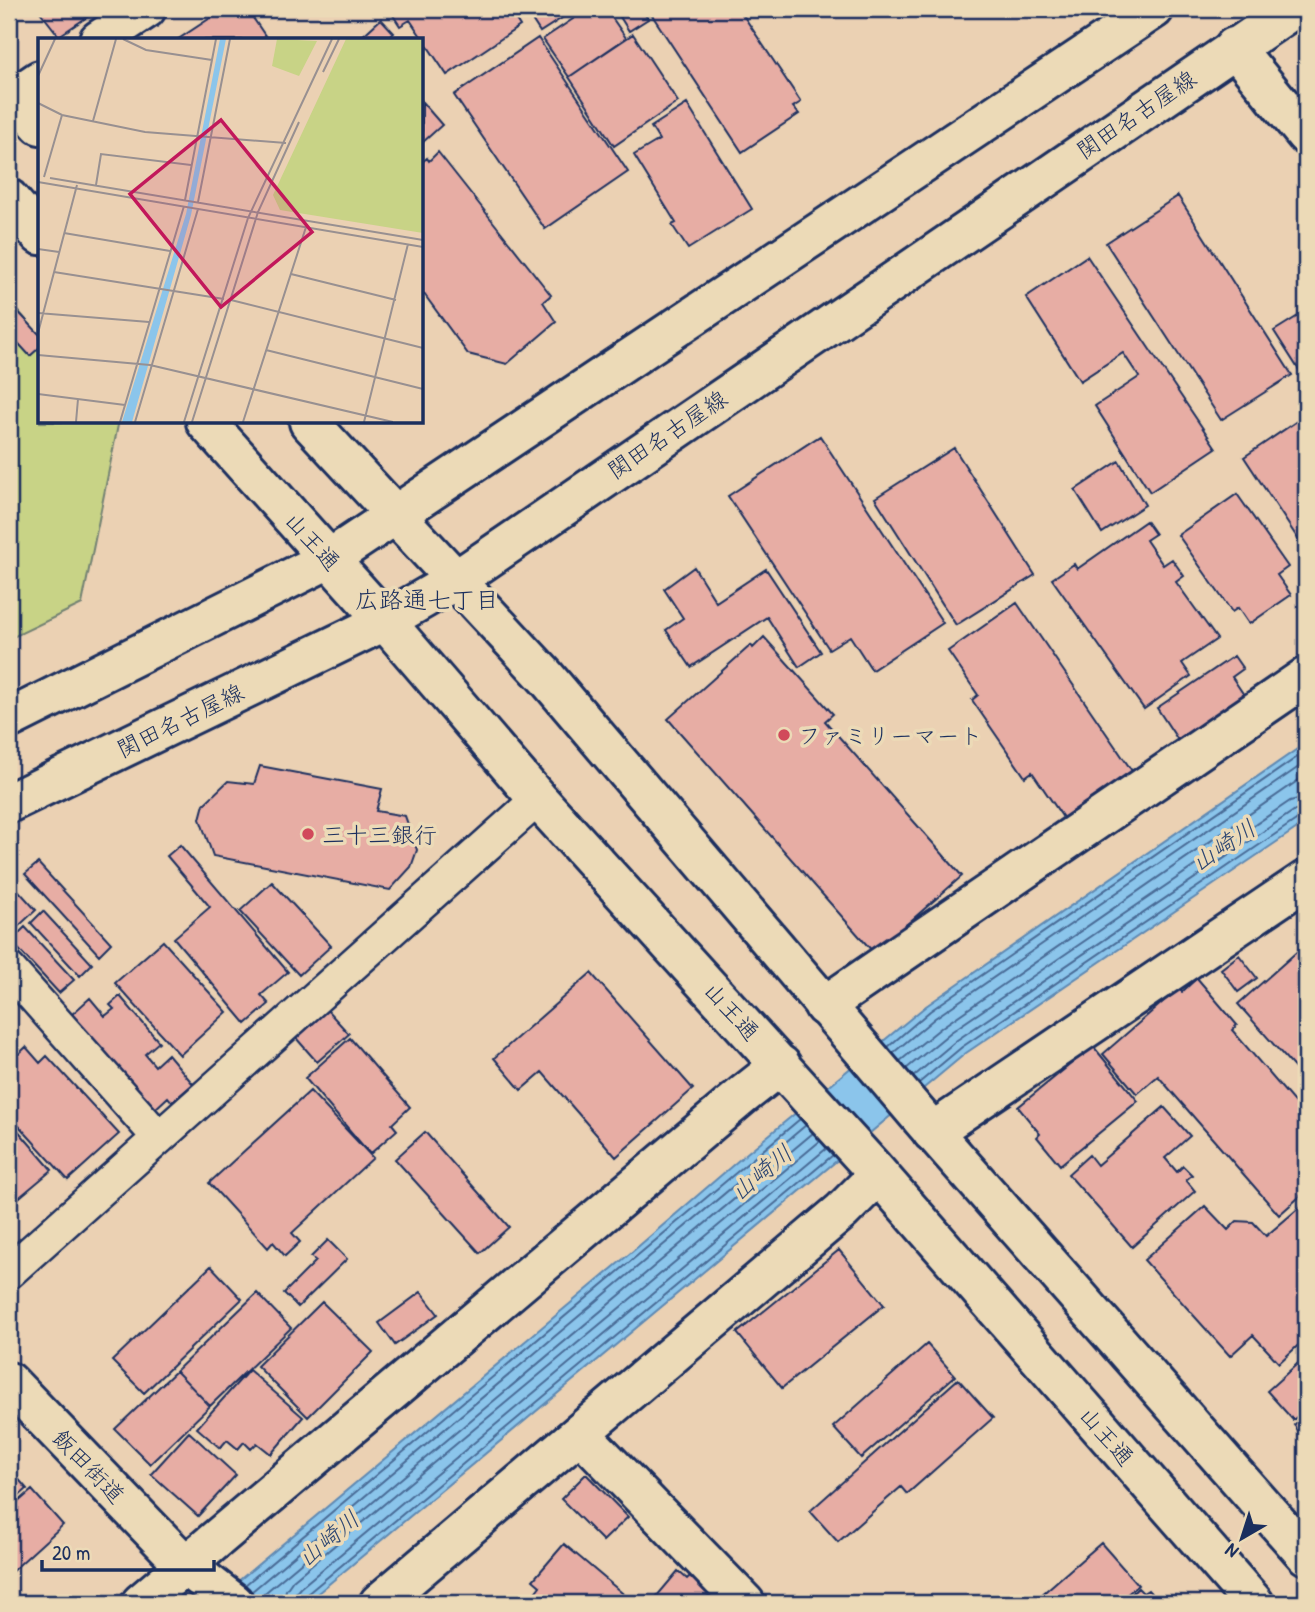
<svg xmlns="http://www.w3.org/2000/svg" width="1315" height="1612" font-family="'Patrick Hand','Klee One',sans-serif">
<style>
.green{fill:#c8d386;stroke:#728172;stroke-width:2}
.water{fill:#8bc5eb;stroke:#5e89b3;stroke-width:2}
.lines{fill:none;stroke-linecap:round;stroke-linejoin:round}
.shore{stroke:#486b96;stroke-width:2}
.building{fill:#e7ada4;stroke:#1b2f5e;stroke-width:2}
.lane-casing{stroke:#1b2f5e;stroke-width:37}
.street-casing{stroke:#1b2f5e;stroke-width:44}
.primary-casing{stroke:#1b2f5e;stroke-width:44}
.lane{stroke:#ecdab7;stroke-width:32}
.street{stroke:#ecdab7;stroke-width:38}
.primary{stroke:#ecdab7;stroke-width:38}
.poi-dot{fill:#d1495b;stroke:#ecdab7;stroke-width:2.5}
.labels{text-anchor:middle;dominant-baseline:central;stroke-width:7;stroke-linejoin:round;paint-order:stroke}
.street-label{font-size:23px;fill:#1b2f5e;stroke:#ecdab7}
.poi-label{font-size:23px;fill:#1b2f5e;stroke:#ecdab7;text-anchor:start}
.neighbourhood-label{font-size:24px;fill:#1b2f5e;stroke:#ecdab7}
.water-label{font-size:24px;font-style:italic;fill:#2c4673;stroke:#ecdab7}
.inset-road{fill:none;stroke:#989091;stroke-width:2}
.view{fill:#c2185b;fill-opacity:0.15;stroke:#c2185b;stroke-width:3.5}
.inset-edge{fill:none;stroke:#1b2f5e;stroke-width:3.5}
</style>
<rect width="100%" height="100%" fill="#ebd1b3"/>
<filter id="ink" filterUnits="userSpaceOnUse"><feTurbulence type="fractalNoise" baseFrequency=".0143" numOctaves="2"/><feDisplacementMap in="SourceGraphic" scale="14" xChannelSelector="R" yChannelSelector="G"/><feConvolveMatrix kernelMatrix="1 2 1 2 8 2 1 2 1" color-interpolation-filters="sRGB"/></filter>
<g filter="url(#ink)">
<path class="green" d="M 9,300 L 40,336 L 40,422 L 116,422 L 118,425 L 82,604 L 9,639 Z"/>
<path class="water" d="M 1306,743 L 1306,822 L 966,1053 L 306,1603 L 212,1603 L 633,1251 L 747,1153 L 926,1006 Z"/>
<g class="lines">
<path class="shore" d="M 888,1047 L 930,1011 L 1306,751
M 893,1053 L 935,1018 L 1306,762
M 900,1061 L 942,1027 L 1306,775
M 906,1069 L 951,1032 L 1290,801 L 1306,797
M 913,1077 L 957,1040 L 1295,810 L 1306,808
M 919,1083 L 962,1047 L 1299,818 L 1306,816
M 245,1585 L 800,1119
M 251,1592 L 806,1125
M 254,1602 L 813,1133
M 283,1603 L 286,1590 L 293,1580 L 820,1141
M 294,1603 L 295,1594 L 300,1588 L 827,1148
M 303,1603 L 306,1595 L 833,1155"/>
</g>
<path class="building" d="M 38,9 L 99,9 L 59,36 Z
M 224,9 L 247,9 L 268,40 L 177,40 Z
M 389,9 L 509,9 L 520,26 L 447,75 L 410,20 L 400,26 Z
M 525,9 L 576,9 L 540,32 Z
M 588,9 L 606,9 L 626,38 L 569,77 L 543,39 Z
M 615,9 L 641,9 L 648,19 L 629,31 Z
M 648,9 L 739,9 L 801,102 L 793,107 L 799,114 L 742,152 Z
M 381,19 L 394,33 L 387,40 L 358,40 Z
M 633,34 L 678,102 L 614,146 L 569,77 Z
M 538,38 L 628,172 L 545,229 L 454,95 Z
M 422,102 L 442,125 L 422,143 Z
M 687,104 L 752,209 L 688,249 L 672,225 L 676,223 L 634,155 L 659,140 L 651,127 Z
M 438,152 L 551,295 L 543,302 L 556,322 L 507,364 L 468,354 L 424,294 L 422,296 L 422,162 L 427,158 L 429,161 Z
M 1178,196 L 1292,375 L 1221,420 L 1106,243 Z
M 1087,256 L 1216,448 L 1150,492 L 1095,406 L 1139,377 L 1123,353 L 1080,381 L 1026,297 Z
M 9,302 L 40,335 L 40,347 L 30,356 L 9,333 Z
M 1306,311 L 1306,381 L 1274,331 Z
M 1306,415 L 1306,551 L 1244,457 Z
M 820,436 L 943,623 L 872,670 L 850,636 L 829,649 L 728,496 Z
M 954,448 L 1035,575 L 956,625 L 875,498 Z
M 1119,461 L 1145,505 L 1102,533 L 1075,490 Z
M 1237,494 L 1288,567 L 1277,575 L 1291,595 L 1249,624 L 1238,608 L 1232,612 L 1178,535 Z
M 1146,521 L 1155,534 L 1146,540 L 1163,565 L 1172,559 L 1184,576 L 1176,582 L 1217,639 L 1182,663 L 1191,676 L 1144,709 L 1052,579 L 1074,564 L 1077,569 Z
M 694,567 L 716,602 L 766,569 L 821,652 L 799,667 L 767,617 L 691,667 L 666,630 L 683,618 L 664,589 Z
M 1017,603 L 1132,771 L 1064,819 L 1032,772 L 1025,777 L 972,700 L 978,695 L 948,651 Z
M 764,637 L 833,714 L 825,721 L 962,876 L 874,953 L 668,719 L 751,645 L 753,648 Z
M 1234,656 L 1243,669 L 1232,677 L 1246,698 L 1180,743 L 1157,708 Z
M 260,766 L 382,789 L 376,811 L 405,816 L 417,850 L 411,867 L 390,890 L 213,856 L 200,819 L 204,804 L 228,781 L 254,784 Z
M 180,845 L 288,972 L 261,995 L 269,1004 L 246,1024 L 174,938 L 210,907 L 167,856 Z
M 38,863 L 111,943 L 99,955 L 25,874 Z
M 9,880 L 36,910 L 9,935 Z
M 272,882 L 331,946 L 299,975 L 240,911 Z
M 43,911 L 92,964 L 80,976 L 31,923 Z
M 25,927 L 74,980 L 59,993 L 11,941 Z
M 163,941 L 227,1012 L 180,1055 L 115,983 Z
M 1300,949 L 1306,957 L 1306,1081 L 1238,1004 Z
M 1239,955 L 1257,978 L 1238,992 L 1221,969 Z
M 591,973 L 693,1089 L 616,1157 L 542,1072 L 521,1090 L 494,1058 Z
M 1197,978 L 1237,1025 L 1232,1030 L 1306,1116 L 1306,1191 L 1279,1215 L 1158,1076 L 1137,1094 L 1103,1054 L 1179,988 L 1182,992 Z
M 120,996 L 159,1042 L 145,1054 L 155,1066 L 168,1054 L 193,1084 L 172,1102 L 168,1097 L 154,1110 L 71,1015 L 90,998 L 105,1016 L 114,1009 L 110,1005 Z
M 327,1010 L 349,1034 L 317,1062 L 296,1038 Z
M 350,1038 L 410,1107 L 392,1124 L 397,1130 L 370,1154 L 305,1078 Z
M 1093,1046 L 1138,1101 L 1060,1165 L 1037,1137 L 1040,1134 L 1018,1107 Z
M 26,1047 L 40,1063 L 47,1056 L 119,1134 L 68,1180 L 9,1115 L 9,1063 Z
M 310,1091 L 373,1158 L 292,1233 L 300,1242 L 285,1256 L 273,1242 L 268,1248 L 209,1183 Z
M 1164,1107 L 1190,1136 L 1165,1158 L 1177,1172 L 1183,1166 L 1192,1175 L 1186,1180 L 1195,1191 L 1132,1247 L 1068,1174 L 1089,1155 L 1097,1165 Z
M 9,1120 L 52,1170 L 9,1206 Z
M 425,1132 L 509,1227 L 480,1253 L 395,1159 Z
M 1306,1202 L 1306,1338 L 1279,1363 L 1253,1335 L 1230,1356 L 1144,1260 L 1205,1206 L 1228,1230 L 1237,1221 L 1253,1222 L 1266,1236 Z
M 328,1240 L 347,1259 L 298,1307 L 284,1293 L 316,1261 L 311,1257 Z
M 839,1250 L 884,1305 L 782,1388 L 737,1333 Z
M 211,1266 L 242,1299 L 144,1393 L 112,1361 Z
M 421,1292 L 438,1314 L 395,1345 L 379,1323 Z
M 257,1293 L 291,1328 L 210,1406 L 176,1371 Z
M 322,1302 L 373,1352 L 308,1417 L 257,1366 Z
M 927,1344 L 955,1376 L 861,1458 L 833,1427 Z
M 1306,1356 L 1306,1409 L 1293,1420 L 1267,1391 Z
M 249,1370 L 303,1417 L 271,1454 L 257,1443 L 251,1449 L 244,1442 L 238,1449 L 227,1440 L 220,1448 L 197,1428 Z
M 176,1371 L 210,1406 L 150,1464 L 115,1429 Z
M 958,1379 L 993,1418 L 907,1494 L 901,1487 L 838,1542 L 810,1511 Z
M 1306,1414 L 1306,1440 L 1294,1425 Z
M 189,1432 L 236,1475 L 198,1516 L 151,1474 Z
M 9,1468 L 27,1489 L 9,1505 Z
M 586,1474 L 628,1517 L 603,1541 L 561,1499 Z
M 32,1490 L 63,1525 L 9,1574 L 9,1510 Z
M 1101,1543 L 1138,1585 L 1117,1603 L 1032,1603 Z
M 564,1544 L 634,1603 L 527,1603 L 540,1586 L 533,1580 Z
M 678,1571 L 687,1579 L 692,1574 L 721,1599 L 717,1603 L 651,1603 Z
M 1138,1588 L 1143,1593 L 1148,1590 L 1160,1603 L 1122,1603 Z"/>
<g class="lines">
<g class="lane-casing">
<path id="lane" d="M 9,969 L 159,1138
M 9,1272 L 538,799"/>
</g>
<g class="street-casing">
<path id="street" d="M 99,40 L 146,9
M 1234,47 L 1306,135
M 15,97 L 40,80
M 824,1006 L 1306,677
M 932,1132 L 1306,880
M 580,1433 L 745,1603
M 141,1603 L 743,1095 L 781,1065
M 379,1603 L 842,1211 L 878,1175"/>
</g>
<g class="primary-casing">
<path id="primary" d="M 9,90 L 40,125
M 9,199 L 40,235
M 206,422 L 385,621 L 538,799 L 873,1168 L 1254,1603
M 309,422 L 546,677 L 925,1123 L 1306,1555
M 9,719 L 329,559 L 1154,9
M 9,803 L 385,621 L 456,580 L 1293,9
M 9,1382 L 186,1566 L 234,1603"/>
</g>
<use href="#lane" class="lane"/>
<use href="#street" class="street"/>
<use href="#primary" class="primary"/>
</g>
</g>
<g class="poi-dot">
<circle cx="784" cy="735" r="7"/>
<circle cx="308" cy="834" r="7"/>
</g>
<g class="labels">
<g class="street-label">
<text transform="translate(1136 114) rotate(-34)">関田名古屋線</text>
<text transform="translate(667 434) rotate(-34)">関田名古屋線</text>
<text transform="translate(313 541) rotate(48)">山王通</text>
<text transform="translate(180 720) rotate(-26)">関田名古屋線</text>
<text transform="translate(732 1011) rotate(48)">山王通</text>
<text transform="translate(1107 1436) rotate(49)">山王通</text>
<text transform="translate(89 1466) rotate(46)">飯田街道</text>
</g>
<g class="poi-label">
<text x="798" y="735">ファミリーマート</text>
<text x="322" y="834">三十三銀行</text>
</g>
<g class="neighbourhood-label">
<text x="427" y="599">広路通七丁目</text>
</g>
<g class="water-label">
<text transform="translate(1223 845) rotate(-34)">山崎川</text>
<text transform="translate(761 1172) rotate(-40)">山崎川</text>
<text transform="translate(328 1538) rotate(-40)">山崎川</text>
</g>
</g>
<g transform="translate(38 38)">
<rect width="385" height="385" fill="#ebd1b3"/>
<path d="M 239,1 L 279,3 L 261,38 L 234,28 ZM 308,1 L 385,1 L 385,195 L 242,172 L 235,157 Z" fill="#c8d386"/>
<path d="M 182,1 L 188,1 L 153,177 L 94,384 L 84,384 L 148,176 Z" fill="#8bc5eb"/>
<path class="inset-road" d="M 85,1 L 108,12 L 174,22M 285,34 L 301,1M 0,38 L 17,1M 0,65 L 24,77 L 107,94 L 248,105M 55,83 L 78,1M 6,139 L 24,77M 12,140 L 385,202M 0,144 L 385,209M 58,147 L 63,116 L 153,127M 147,162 L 178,1M 160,164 L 192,1M 26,195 L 132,213M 0,211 L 21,214M 16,234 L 186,261M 253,236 L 358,262M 193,262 L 385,310M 0,275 L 111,284M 0,295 L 39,147M 228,312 L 385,351M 0,317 L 112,327 L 355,384M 0,356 L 87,367M 38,384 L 40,361M 82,384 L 146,168M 97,384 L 160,171M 146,384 L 210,180 L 294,1M 154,384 L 220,174 L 261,84M 205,384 L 268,189M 326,384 L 370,206"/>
<path class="view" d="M 183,82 L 274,194 L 183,269 L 92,156 Z"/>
<rect width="385" height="385" class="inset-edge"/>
</g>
<rect width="1315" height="1612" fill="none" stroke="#ecdab7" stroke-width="35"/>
<rect x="18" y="18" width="1280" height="1577" fill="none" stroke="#1b2f5e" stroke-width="2.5" filter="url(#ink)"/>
<g transform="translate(1242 1538) rotate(219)" stroke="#ecdab7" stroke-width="5" paint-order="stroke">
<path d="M0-5L12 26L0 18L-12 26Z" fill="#1b2f5e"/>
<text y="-10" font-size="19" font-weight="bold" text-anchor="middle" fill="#1b2f5e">N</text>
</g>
<path d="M42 1560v10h172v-10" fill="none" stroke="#1b2f5e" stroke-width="3.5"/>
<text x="52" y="1560" font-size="21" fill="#1b2f5e" stroke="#ecdab7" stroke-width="5" paint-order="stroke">20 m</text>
</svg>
